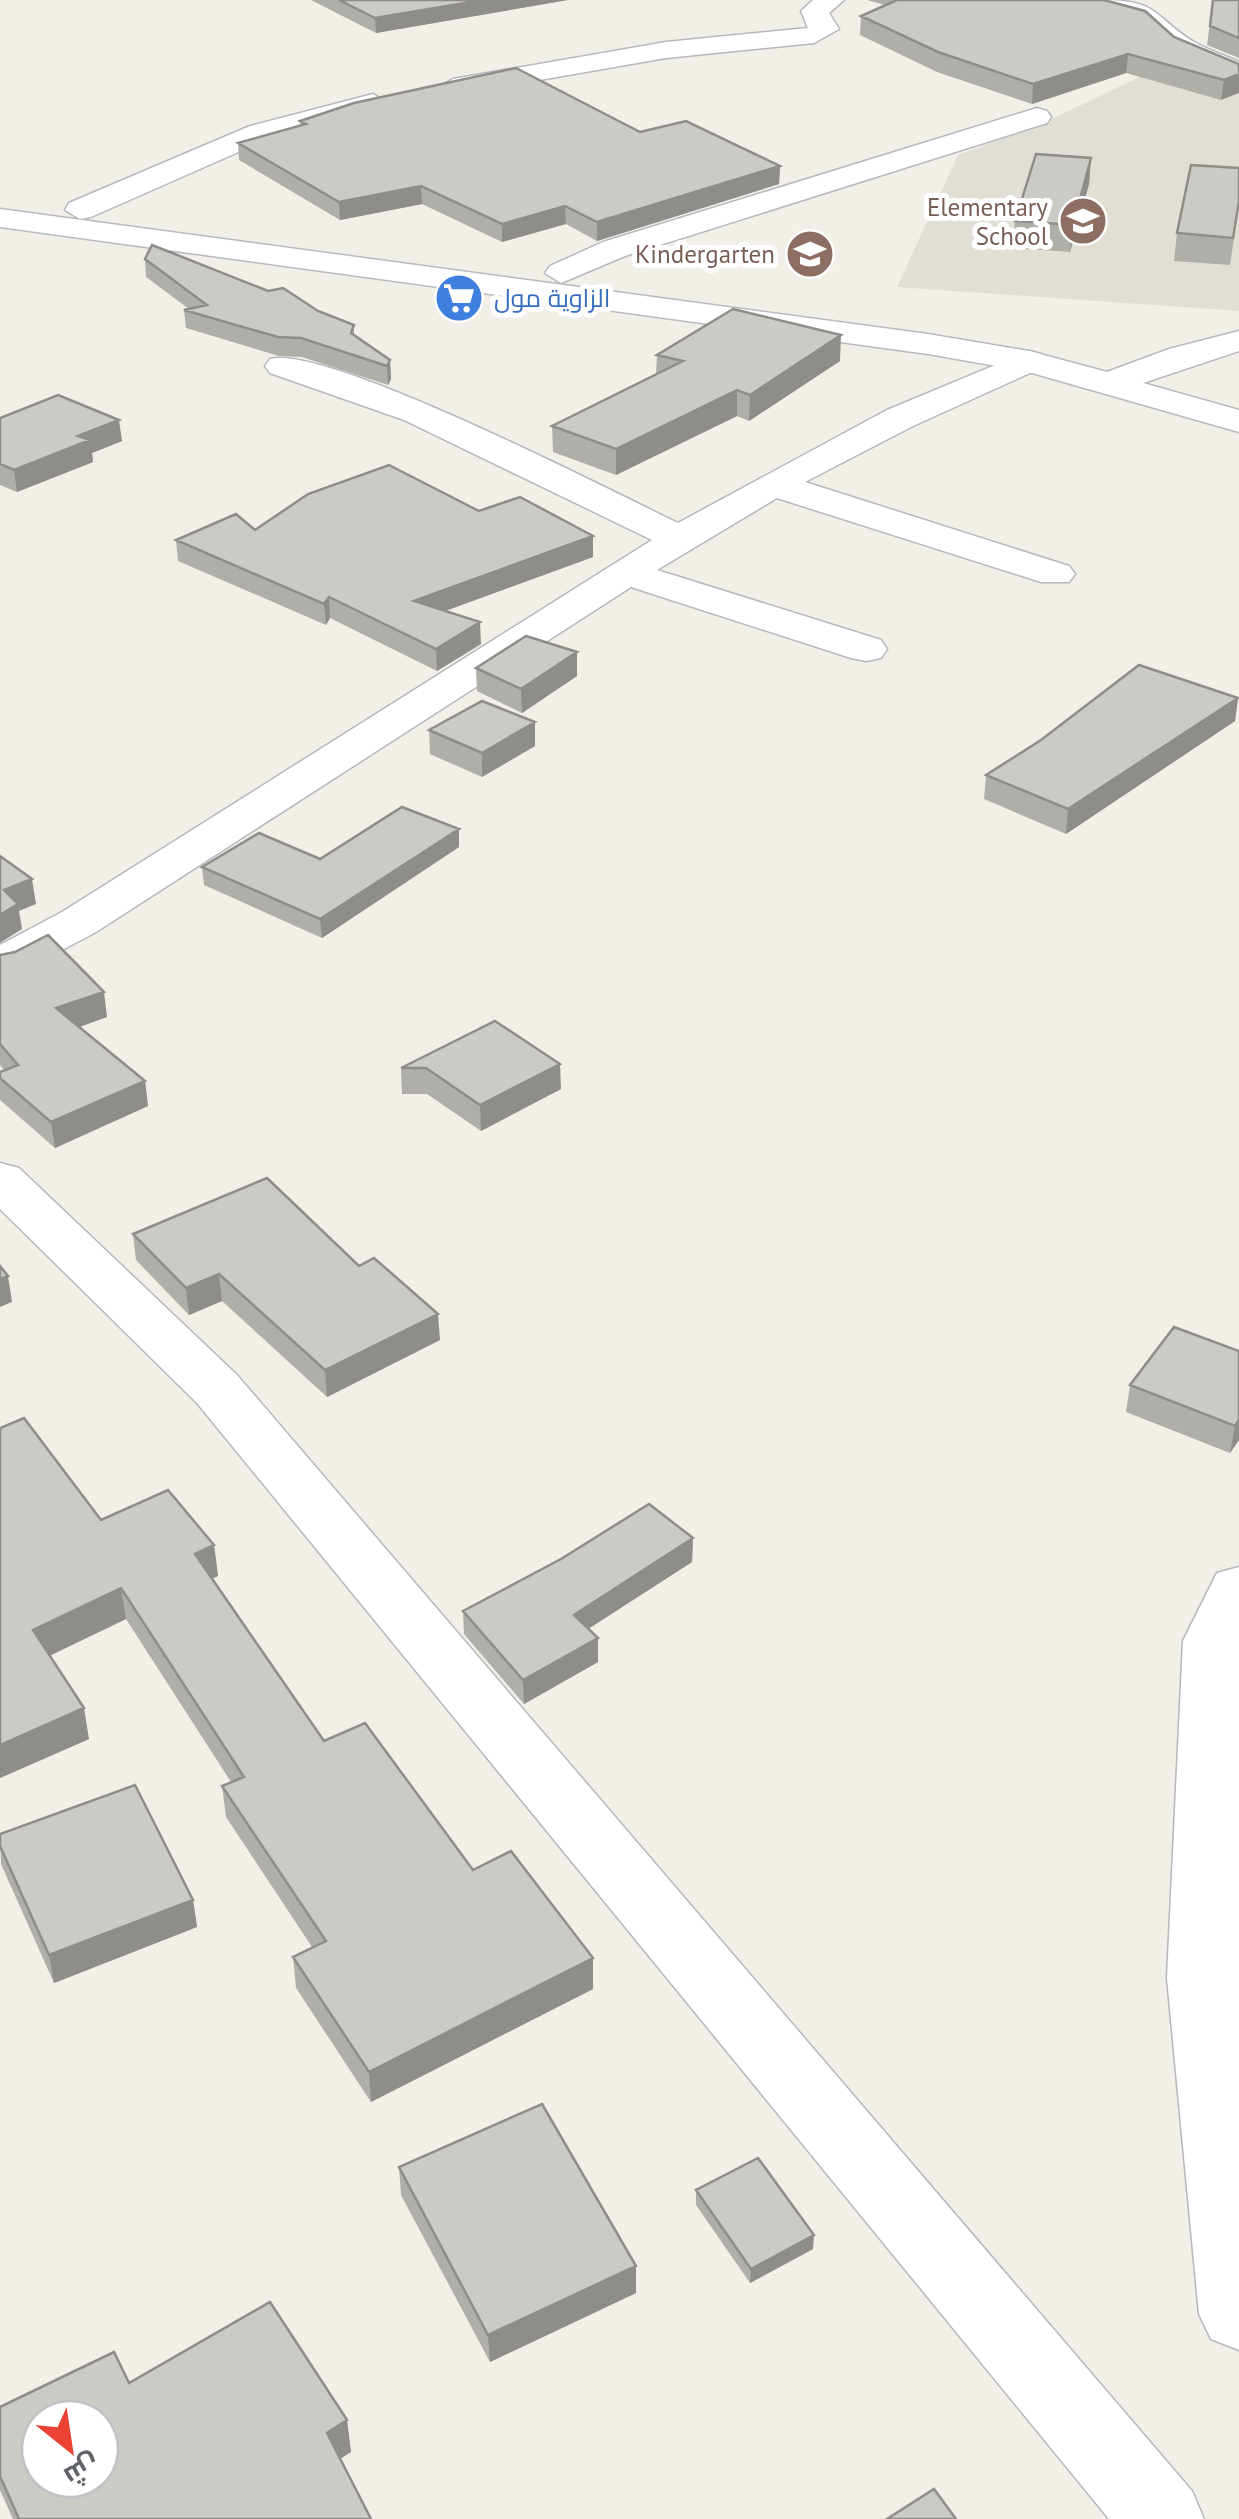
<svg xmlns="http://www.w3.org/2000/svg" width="1239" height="2519" font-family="'PT Sans',Cairo,sans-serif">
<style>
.education{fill:#e1ded6}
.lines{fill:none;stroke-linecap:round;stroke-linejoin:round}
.minor-casing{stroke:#b5b8bc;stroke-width:3}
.secondary-casing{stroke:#b6babf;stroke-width:3}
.minor{fill:#fff;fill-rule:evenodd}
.secondary{fill:#fff;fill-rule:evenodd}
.wall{fill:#afaea9}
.shaded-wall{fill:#8f8d8a}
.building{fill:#cccac5;stroke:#8f8d8a;stroke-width:2.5;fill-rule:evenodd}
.labels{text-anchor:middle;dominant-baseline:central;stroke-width:10;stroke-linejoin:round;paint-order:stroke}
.far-education-label{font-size:25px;fill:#785e54;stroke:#fff;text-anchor:end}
.far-shop-label{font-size:25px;fill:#366cbe;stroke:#fff;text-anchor:start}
</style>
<rect width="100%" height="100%" fill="#f1efe8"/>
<path class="education" d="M 1163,66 L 1239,85 L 1239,311 L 897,287 L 958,155 L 1039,125 Z"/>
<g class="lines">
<g class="minor-casing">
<path id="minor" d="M 813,0 L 844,0 L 829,13 L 839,29 L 814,43 L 666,58 L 453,95 L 439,87 L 453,79 L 666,42 L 808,28 L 801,11 Z
M 1102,0 C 1160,0 1152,16 1194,42 C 1208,50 1224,55 1239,62 L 1239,80 L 1173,53 L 1142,24 Z
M 373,94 L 387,103 L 383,109 L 270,138 L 91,217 L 80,219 L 65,210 L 69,203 L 250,126 Z
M 1037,108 L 1047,111 L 1051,117 L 1047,123 L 625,256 L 561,283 L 545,273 L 550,266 L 603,242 Z
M 1029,351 L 1041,354 L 1046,361 L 1041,368 L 913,426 L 805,482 L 1069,566 L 1075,574 L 1069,582 L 1041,582 L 777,498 L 657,570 L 881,640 L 887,649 L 881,658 L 866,661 L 851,658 L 631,587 L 96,932 L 17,974 L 0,978 L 0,945 L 62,912 L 652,540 L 404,420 L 270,373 L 265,366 L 270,359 C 327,344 611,491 678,523 L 887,410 Z
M 0,1163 L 19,1168 L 237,1375 L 1192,2491 L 1204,2519 L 1109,2519 L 197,1403 L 0,1209 Z
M 1239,1567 L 1239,2350 L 1211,2339 L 1199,2314 L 1167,1978 L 1183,1641 L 1217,1573 Z"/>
</g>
<g class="secondary-casing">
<path id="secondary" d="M 0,209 L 928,334 L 1029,351 L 1107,372 L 1169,349 L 1239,331 L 1239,351 L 1143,383 L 1239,410 L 1239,432 L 1025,371 L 928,354 L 0,227 Z"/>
</g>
<use href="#minor" class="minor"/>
<use href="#secondary" class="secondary"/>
</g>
<path class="wall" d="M 311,0 L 568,0 L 376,33 Z
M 867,0 L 1104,0 L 1174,37 L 1239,64 L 1221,100 L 1126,73 L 1032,104 L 937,72 L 860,35 L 861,16 L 885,5 Z
M 1213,0 L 1239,0 L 1239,58 L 1207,45 Z
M 300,121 L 640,132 L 780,166 L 779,184 L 597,241 L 566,224 L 502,242 L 422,204 L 340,220 L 239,160 L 238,143 L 300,125 Z
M 1091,158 L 1089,184 L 1070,252 L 1012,248 L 1015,221 Z
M 1239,205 L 1230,265 L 1174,261 L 1177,233 Z
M 145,259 L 318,311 L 354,325 L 354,336 L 390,360 L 391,379 L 388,385 L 302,357 L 279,356 L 186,328 L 184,310 L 189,309 L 146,277 Z
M 657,355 L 840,361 L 749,421 L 737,416 L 616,475 L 553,452 L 552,426 L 656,374 Z
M 0,418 L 122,441 L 92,453 L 93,462 L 17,492 L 0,485 Z
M 479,511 L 593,557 L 445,611 L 481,644 L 437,671 L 330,618 L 326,625 L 178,561 L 176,540 L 255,530 Z
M 476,668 L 577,676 L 522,713 L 477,691 Z
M 1238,698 L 1235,721 L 1066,834 L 984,799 L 986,775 Z
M 429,730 L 535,746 L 482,777 L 430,754 Z
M 459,829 L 459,847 L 322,938 L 204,885 L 202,867 L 320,859 Z
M 0,955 L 107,1017 L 79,1027 L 145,1081 L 148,1106 L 55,1148 L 0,1100 L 0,1072 L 4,1070 L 0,1065 Z
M 495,1021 L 561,1089 L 481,1131 L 427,1094 L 402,1094 L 401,1068 Z
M 133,1234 L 359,1266 L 440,1340 L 327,1397 L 222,1301 L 189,1315 L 136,1260 Z
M 1239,1351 L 1239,1440 L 1230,1453 L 1126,1412 L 1130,1385 Z
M 101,1520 L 214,1545 L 218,1576 L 212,1578 L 324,1741 L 473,1870 L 593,1958 L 593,1989 L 371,2102 L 296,1988 L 293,1957 L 312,1947 L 226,1817 L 222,1786 L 231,1782 L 126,1619 L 50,1655 L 89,1739 L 0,1778 Z
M 693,1538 L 692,1562 L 588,1629 L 598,1662 L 524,1704 L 464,1634 L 463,1611 Z
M 0,1834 L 193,1900 L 197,1927 L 54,1983 L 1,1864 Z
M 399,2167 L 636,2266 L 636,2293 L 490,2362 L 401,2195 Z
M 696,2190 L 813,2249 L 750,2283 L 696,2205 Z
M 129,2383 L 347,2420 L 351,2452 L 340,2459 L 371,2519 L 13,2519 L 0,2490 L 0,2407 Z"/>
<path class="shaded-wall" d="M 483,0 L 568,0 L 376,33 L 375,18 Z
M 1128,54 L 1126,73 L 1032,104 L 1033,84 Z
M 1239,74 L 1239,93 L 1221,100 L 1224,80 Z
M 1091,158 L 1089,184 L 1070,252 L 1073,225 Z
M 780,166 L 779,184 L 597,241 L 597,222 Z
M 421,186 L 422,204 L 340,220 L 339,202 Z
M 565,206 L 566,224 L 502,242 L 502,224 Z
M 841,335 L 840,361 L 749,421 L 750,395 Z
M 390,360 L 391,379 L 388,385 L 387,366 Z
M 737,390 L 737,416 L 616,475 L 616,449 Z
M 119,420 L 122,441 L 92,453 L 93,462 L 17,492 L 14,470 L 78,436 Z
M 593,536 L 593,557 L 415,622 L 414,601 Z
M 329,597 L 330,618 L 326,625 L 324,604 Z
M 480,622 L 481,644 L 437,671 L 436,649 Z
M 577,652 L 577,676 L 522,713 L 521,689 Z
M 1238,698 L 1235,721 L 1066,834 L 1068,809 Z
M 535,722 L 535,746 L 482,777 L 482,753 Z
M 459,829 L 459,847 L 322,938 L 320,919 Z
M 32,879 L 36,904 L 19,911 L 22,929 L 0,943 L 0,915 L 4,890 Z
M 104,992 L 107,1017 L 60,1034 L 56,1008 Z
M 560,1064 L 561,1089 L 481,1131 L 480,1105 Z
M 145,1081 L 148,1106 L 55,1148 L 51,1122 Z
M 219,1274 L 222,1301 L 189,1315 L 186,1288 Z
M 8,1276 L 12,1302 L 0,1307 L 0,1279 Z
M 438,1314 L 440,1340 L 327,1397 L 325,1370 Z
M 1239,1420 L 1239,1440 L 1230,1453 L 1235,1426 Z
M 693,1538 L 692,1562 L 574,1638 L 574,1615 Z
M 214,1545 L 218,1576 L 199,1585 L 195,1554 Z
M 121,1588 L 126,1619 L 39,1661 L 33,1630 Z
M 598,1638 L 598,1662 L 524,1704 L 523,1680 Z
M 84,1708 L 89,1739 L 0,1778 L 0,1745 Z
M 193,1900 L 197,1927 L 54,1983 L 49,1955 Z
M 593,1958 L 593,1989 L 371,2102 L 369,2072 Z
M 814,2235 L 813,2249 L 750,2283 L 751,2269 Z
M 636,2266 L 636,2293 L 490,2362 L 488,2335 Z
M 347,2420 L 351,2452 L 330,2465 L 327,2433 Z"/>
<path class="building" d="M 339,0 L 483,0 L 375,18 Z
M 897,0 L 1104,0 L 1145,11 L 1174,37 L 1239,64 L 1239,74 L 1224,80 L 1128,54 L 1033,84 L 938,52 L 861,16 Z
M 1213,0 L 1239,0 L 1239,38 L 1210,26 Z
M 516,68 L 640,132 L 686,121 L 780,166 L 597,222 L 565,206 L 502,224 L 421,186 L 339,202 L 238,143 L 306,124 L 300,121 L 354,103 Z
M 1036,154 L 1091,158 L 1073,225 L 1015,221 Z
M 1191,165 L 1239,168 L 1239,201 L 1233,238 L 1177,233 Z
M 152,245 L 268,291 L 283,288 L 318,311 L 354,325 L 351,333 L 390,360 L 387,366 L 301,338 L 278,337 L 184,310 L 207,305 L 145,259 Z
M 733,309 L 841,335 L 750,395 L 737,390 L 616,449 L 552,426 L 683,361 L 657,355 Z
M 58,395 L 119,420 L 78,436 L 90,440 L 14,470 L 0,464 L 0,418 Z
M 389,465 L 479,511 L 520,497 L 593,536 L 414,601 L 480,622 L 436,649 L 329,597 L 324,604 L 176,540 L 236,514 L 255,530 L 308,494 Z
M 526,636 L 577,652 L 521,689 L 476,668 Z
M 1139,665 L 1238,698 L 1068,809 L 986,775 L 1041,740 Z
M 482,701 L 535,722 L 482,753 L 429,730 Z
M 402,807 L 459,829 L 320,919 L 202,867 L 259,833 L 320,859 Z
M 0,856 L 32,879 L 4,890 L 18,904 L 0,915 Z
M 48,935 L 104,992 L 56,1008 L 145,1081 L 51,1122 L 0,1078 L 0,1072 L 18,1065 L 0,1044 L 0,955 L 15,952 Z
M 495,1021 L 560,1064 L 480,1105 L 426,1068 L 401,1068 Z
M 267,1178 L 359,1266 L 374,1258 L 438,1314 L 325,1370 L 219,1274 L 186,1288 L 133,1234 Z
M 0,1266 L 8,1276 L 0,1279 Z
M 1174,1327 L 1239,1351 L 1239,1420 L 1235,1426 L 1130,1385 Z
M 24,1418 L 101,1520 L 168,1490 L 214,1545 L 195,1554 L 324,1741 L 365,1723 L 473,1870 L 511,1851 L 593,1958 L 369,2072 L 293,1957 L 326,1941 L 222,1786 L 244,1777 L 121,1588 L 33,1630 L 84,1708 L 0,1745 L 0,1428 Z
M 649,1504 L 693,1538 L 574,1615 L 598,1638 L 523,1680 L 463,1611 L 561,1559 Z
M 135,1785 L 193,1900 L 49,1955 L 0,1846 L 0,1834 Z
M 542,2104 L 636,2266 L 488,2335 L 399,2167 Z
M 758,2158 L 814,2235 L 751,2269 L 696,2190 Z
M 270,2302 L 347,2420 L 327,2433 L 371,2519 L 19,2519 L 0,2476 L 0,2407 L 114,2352 L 129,2383 ZM 40,2419 L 100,2419 L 100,2479 L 40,2479 Z
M 934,2489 L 956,2519 L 887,2519 Z"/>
<defs>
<g id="school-disc" transform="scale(2.5)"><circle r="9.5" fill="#8d6e63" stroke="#fff"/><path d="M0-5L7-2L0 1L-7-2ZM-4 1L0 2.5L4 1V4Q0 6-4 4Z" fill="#fff"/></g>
<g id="supermarket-disc" transform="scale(2.5)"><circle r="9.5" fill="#3f7fe0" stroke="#fff"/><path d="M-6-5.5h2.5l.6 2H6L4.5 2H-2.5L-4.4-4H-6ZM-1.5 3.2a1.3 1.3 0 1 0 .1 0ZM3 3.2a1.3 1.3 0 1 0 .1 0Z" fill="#fff"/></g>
</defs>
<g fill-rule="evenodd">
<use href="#school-disc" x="1083" y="221"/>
<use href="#school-disc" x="810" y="254"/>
<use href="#supermarket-disc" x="459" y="298"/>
</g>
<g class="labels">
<g class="far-education-label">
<text x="1048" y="207">Elementary<tspan x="1048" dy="29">School</tspan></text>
<text x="775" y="254">Kindergarten</text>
</g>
<g class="far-shop-label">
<text x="494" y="298">الزاوية مول</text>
</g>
</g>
<g transform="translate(70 2449) rotate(150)"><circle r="48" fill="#ffffff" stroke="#bfc1c3" stroke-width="2.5"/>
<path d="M0-8L18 38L0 25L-18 38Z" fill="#ea4335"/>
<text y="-15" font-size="28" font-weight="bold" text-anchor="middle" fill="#5f6368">ش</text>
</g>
</svg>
